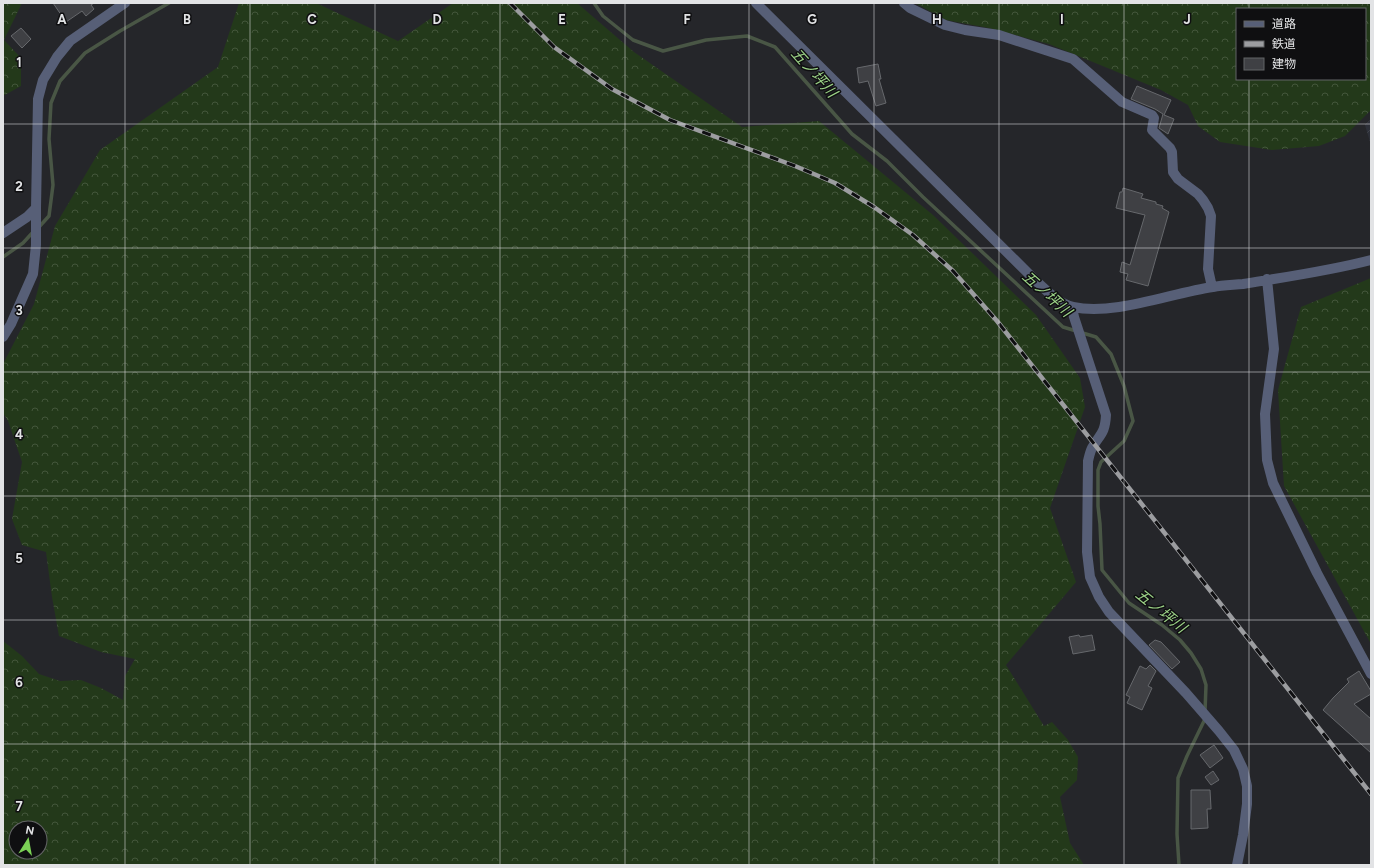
<svg xmlns="http://www.w3.org/2000/svg" width="1374" height="868" font-family="Figtree,'Noto Sans JP',sans-serif">
<style>
.industrial{fill:url(#industrial-furrows)}
.forest{fill:url(#forest-crowns);fill-rule:evenodd}
.lines{fill:none;stroke-linecap:round;stroke-linejoin:round}
.stream{stroke:#495645;stroke-width:3.5}
.building{fill:#3f4044;stroke:#66686c}
.minor{stroke:#575f77;stroke-width:10}
.rail-casing{stroke:#9c9da0;stroke-width:4.5}
.rail{stroke:#0f0f11;stroke-width:3;stroke-dasharray:9;stroke-linecap:butt}
.grid{fill:none;stroke:#e2e3e5;stroke-width:1;stroke-opacity:0.55}
.labels{text-anchor:middle;dominant-baseline:central;stroke-width:3;stroke-linejoin:round;paint-order:stroke}
.water-label{font-size:15px;font-style:italic;fill:#9cd387;stroke:#0f0f11}
.grid-label{font-size:13px;text-anchor:middle;font-weight:bold;fill:#e2e3e5;stroke:#0f0f11;stroke-width:3;stroke-linejoin:round;paint-order:stroke}
</style>
<defs>
<pattern id="industrial-furrows" width="10" height="10" patternUnits="userSpaceOnUse"><rect width="10" height="10" fill="#2d3039"/><path d="M-1 1l2-2M0 10L10 0M9 11l2-2" fill="none" stroke="#41444c"/></pattern>
<pattern id="forest-crowns" width="20" height="18" patternUnits="userSpaceOnUse"><rect width="20" height="18" fill="#23391a"/><path d="M2 6a3 3 0 1 1 6 0M12 15a3 3 0 1 1 6 0" fill="none" stroke="#43563b"/></pattern>
</defs>
<rect width="100%" height="100%" fill="#25262a"/>
<path class="industrial" d="M 1371,119 L 1371,145 L 1365,125 Z"/>
<path class="forest" d="M 3,3 L 22,3 L 4,40 L 21,58 L 21,86 L 3,96 Z
M 239,3 L 316,3 L 398,41 L 453,3 L 577,3 L 634,52 L 742,127 L 819,121 L 933,215 L 1036,315 L 1080,378 L 1085,407 L 1050,508 L 1076,582 L 1006,665 L 1044,726 L 1052,722 L 1068,740 L 1078,757 L 1077,780 L 1060,797 L 1070,843 L 1084,865 L 3,865 L 3,641 L 22,656 L 39,674 L 60,681 L 81,680 L 101,688 L 123,700 L 125,676 L 135,659 L 101,652 L 59,636 L 52,597 L 46,552 L 22,545 L 12,519 L 22,462 L 8,421 L 3,413 L 3,364 L 34,304 L 55,226 L 100,150 L 218,67 ZM 16,828 L 40,828 L 40,852 L 16,852 Z
M 915,3 L 1371,3 L 1371,110 L 1345,136 L 1319,146 L 1272,150 L 1220,142 L 1198,126 L 1188,105 L 1161,90 L 1049,44 L 989,28 L 946,20 ZM 1237,9 L 1365,9 L 1365,79 L 1237,79 Z
M 1371,278 L 1371,644 L 1284,486 L 1278,390 L 1301,307 Z"/>
<g class="lines">
<path class="stream" d="M 594,3 L 603,16 L 633,40 L 663,51 L 706,40 L 747,36 L 775,47 L 852,134 L 887,161 L 923,197 L 1063,327 L 1096,337 L 1111,354 L 1124,386 L 1133,421 L 1124,441 L 1101,462 L 1098,470 L 1098,506 L 1100,524 L 1102,570 L 1129,603 L 1162,625 L 1180,640 L 1191,653 L 1201,669 L 1206,685 L 1205,712
M 39,227 L 49,216 L 53,185 L 49,139 L 51,103 L 60,81 L 85,53 L 120,31 L 169,3
M 3,257 L 23,243 L 34,231
M 1179,865 L 1177,834 L 1178,778 L 1187,756 L 1204,721 L 1205,718"/>
</g>
<path class="building" d="M 53,3 L 94,3 L 91,5 L 94,9 L 86,16 L 82,11 L 66,22 Z
M 21,28 L 31,39 L 22,48 L 11,36 Z
M 878,64 L 881,79 L 879,79 L 886,103 L 876,106 L 868,81 L 859,83 L 857,68 Z
M 1137,86 L 1171,100 L 1164,115 L 1174,119 L 1168,134 L 1159,128 L 1163,114 L 1155,109 L 1131,99 Z
M 1123,188 L 1143,194 L 1141,198 L 1156,202 L 1156,204 L 1163,206 L 1162,208 L 1169,212 L 1148,286 L 1126,280 L 1128,274 L 1120,272 L 1122,262 L 1130,265 L 1145,215 L 1116,208 L 1120,192 L 1122,192 Z
M 1079,635 L 1080,637 L 1092,635 L 1095,650 L 1073,654 L 1069,637 Z
M 1155,640 L 1161,642 L 1180,662 L 1172,669 L 1149,645 Z
M 1150,665 L 1156,671 L 1148,686 L 1152,688 L 1142,710 L 1127,703 L 1130,697 L 1126,695 L 1140,666 L 1146,669 Z
M 1359,671 L 1371,691 L 1371,694 L 1354,704 L 1371,719 L 1371,753 L 1323,710 L 1333,698 L 1349,682 L 1347,679 Z
M 1214,745 L 1223,758 L 1210,768 L 1200,755 Z
M 1213,771 L 1219,780 L 1211,785 L 1205,777 Z
M 1191,790 L 1210,790 L 1211,808 L 1211,809 L 1207,809 L 1208,828 L 1191,829 Z"/>
<g class="lines">
<path class="minor" d="M 756,3 L 1036,281 C 1046,290 1059,304 1073,307 C 1114,316 1171,293 1213,287 C 1223,285 1233,285 1243,284 C 1286,277 1329,271 1371,260
M 904,3 L 910,8 L 945,25 L 965,30 L 999,35 L 1073,59 L 1122,102 L 1152,115 L 1154,118 L 1152,130 L 1170,148 L 1172,152 L 1173,172 L 1178,179 L 1198,194 L 1203,200 L 1208,208 L 1211,216 L 1208,269 L 1212,287
M 3,233 L 27,217 L 36,208
M 1267,279 L 1274,349 L 1265,414 L 1267,460 L 1273,483 L 1317,573 L 1371,674
M 1072,307 L 1074,317 L 1106,415 C 1105,434 1100,434 1092,448 C 1090,452 1089,457 1088,461 L 1087,552 L 1090,577 L 1099,597 L 1109,612 L 1186,693 L 1219,731 L 1234,750 L 1243,769 L 1247,786 L 1247,804 L 1243,835 L 1237,865
M 3,337 L 11,324 L 33,274 L 36,245 L 36,208 L 38,99 L 43,80 L 57,57 L 70,41 L 125,3"/>
<g class="rail-casing">
<path id="rail" d="M 510,3 L 554,47 L 612,89 L 670,120 L 795,166 L 835,183 L 874,207 L 913,235 L 953,271 L 997,321 L 1371,794"/>
</g>
<use href="#rail" class="rail"/>
</g>
<path class="grid" d="M 125,3 L 125,865M 250,3 L 250,865M 375,3 L 375,865M 500,3 L 500,865M 625,3 L 625,865M 749,3 L 749,865M 874,3 L 874,865M 999,3 L 999,865M 1124,3 L 1124,865M 1249,3 L 1249,9M 1249,79 L 1249,865M 3,124 L 1371,124M 3,248 L 1371,248M 3,372 L 1371,372M 3,496 L 1371,496M 3,620 L 1371,620M 3,744 L 1371,744"/>
<g class="labels">
<g class="water-label">
<text transform="translate(814 73) rotate(48)">五ノ坪川</text>
<text transform="translate(1047 294) rotate(42)">五ノ坪川</text>
<text transform="translate(1161 611) rotate(39)">五ノ坪川</text>
</g>
</g>
<g class="grid-label">
<text x="62" y="24">A</text>
<text x="187" y="24">B</text>
<text x="312" y="24">C</text>
<text x="437" y="24">D</text>
<text x="562" y="24">E</text>
<text x="687" y="24">F</text>
<text x="812" y="24">G</text>
<text x="937" y="24">H</text>
<text x="1062" y="24">I</text>
<text x="1187" y="24">J</text>
<text x="19" y="67">1</text>
<text x="19" y="191">2</text>
<text x="19" y="315">3</text>
<text x="19" y="439">4</text>
<text x="19" y="563">5</text>
<text x="19" y="687">6</text>
<text x="19" y="811">7</text>
</g>
<rect width="1374" height="868" fill="none" stroke="#e2e3e5" stroke-width="8"/>
<rect x="1236" y="8" width="130" height="72" fill="#0f0f11" stroke="#636466"/>
<rect x="1244" y="21" width="20" height="6" fill="#575f77" stroke="#636466"/>
<text x="1272" y="28" font-size="12" fill="#e2e3e5">道路</text>
<rect x="1244" y="41" width="20" height="6" fill="#9c9da0" stroke="#636466"/>
<text x="1272" y="48" font-size="12" fill="#e2e3e5">鉄道</text>
<rect x="1244" y="58" width="20" height="12" fill="#3f4044" stroke="#636466"/>
<text x="1272" y="68" font-size="12" fill="#e2e3e5">建物</text>
<g transform="translate(28 840) rotate(11)"><circle r="19" fill="#0f0f11" stroke="#636466"/>
<path d="M0-3L7 15L0 10L-7 15Z" fill="#7bd155"/>
<text y="-6" font-size="11" font-weight="bold" text-anchor="middle" fill="#e2e3e5">N</text>
</g>
</svg>
